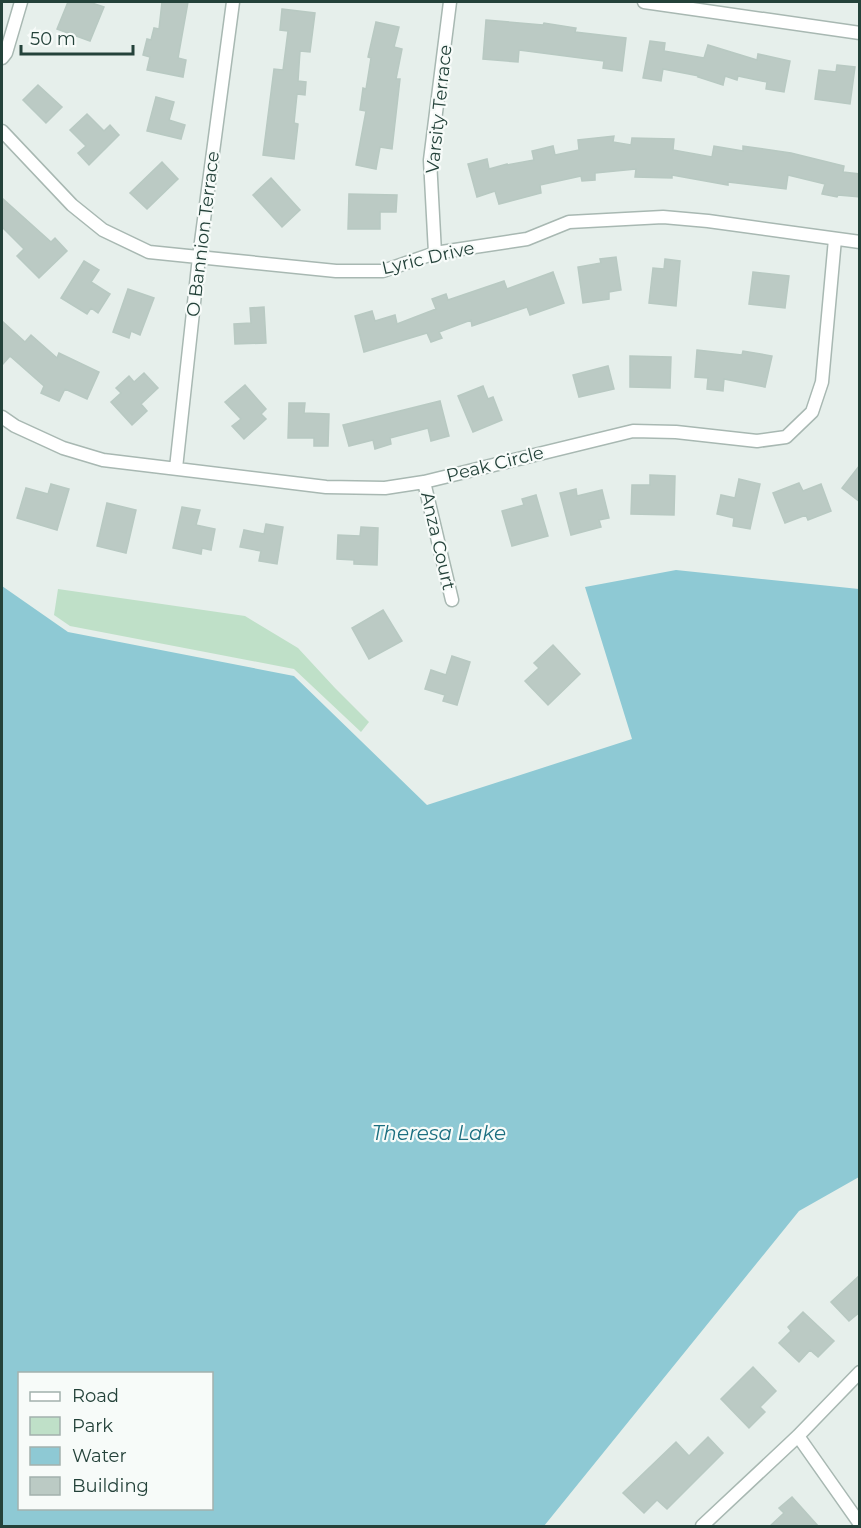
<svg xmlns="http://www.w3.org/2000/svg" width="861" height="1528" font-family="Montserrat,sans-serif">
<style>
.green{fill:#bfe0c8}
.water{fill:#8ec9d4;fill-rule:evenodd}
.building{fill:#bbcac4;stroke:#b8c9c2;stroke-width:1.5}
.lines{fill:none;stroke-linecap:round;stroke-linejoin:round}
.minor-casing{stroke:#a8b8b2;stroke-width:15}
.minor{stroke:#fff;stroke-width:12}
.labels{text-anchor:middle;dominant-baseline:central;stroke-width:4.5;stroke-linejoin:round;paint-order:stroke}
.street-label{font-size:18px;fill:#24423a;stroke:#f7fbf9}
.water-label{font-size:20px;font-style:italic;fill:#1c6f80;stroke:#f7fbf9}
</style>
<rect width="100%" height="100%" fill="#e6efeb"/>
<path class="green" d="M 58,589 L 245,616 L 298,648 L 335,688 L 369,722 L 361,732 L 294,669 L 70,626 L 54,615 Z"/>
<path class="water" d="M 676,570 L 859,589 L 859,1177 L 799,1211 L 544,1526 L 2,1526 L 2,586 L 68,632 L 294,676 L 427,805 L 632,739 L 585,587 ZM 20,1374 L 212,1374 L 212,1508 L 20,1508 Z"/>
<path class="building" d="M 68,2 L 89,2 L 104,7 L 90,41 L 57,29 Z
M 162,2 L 188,2 L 178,58 L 186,60 L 183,77 L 147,70 L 150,57 L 143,55 L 147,39 L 151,40 L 154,28 L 159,29 Z
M 282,9 L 315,13 L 310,52 L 300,51 L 298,81 L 306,82 L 305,95 L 297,94 L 294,123 L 298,124 L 294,159 L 263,155 L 274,69 L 283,70 L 288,31 L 280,30 Z
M 486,20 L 543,25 L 544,23 L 576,28 L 575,32 L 626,38 L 622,71 L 603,68 L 604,61 L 519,50 L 518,62 L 483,59 Z
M 376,22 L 399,27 L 394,47 L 402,49 L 396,79 L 400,79 L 392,149 L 380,147 L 376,169 L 356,165 L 366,111 L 360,110 L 363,88 L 366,89 L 371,58 L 368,57 Z
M 650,41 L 665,43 L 664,51 L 704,58 L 708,45 L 757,60 L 758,54 L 790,61 L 784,92 L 766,89 L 767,82 L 738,76 L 737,80 L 725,76 L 723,85 L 698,77 L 699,76 L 663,69 L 661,81 L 643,78 Z
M 837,65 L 855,67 L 850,104 L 815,99 L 819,70 L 836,72 Z
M 38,85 L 62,107 L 46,123 L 23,100 Z
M 156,97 L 174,102 L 169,120 L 185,125 L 181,139 L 147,131 Z
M 87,114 L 104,131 L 110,125 L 119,135 L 89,165 L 78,153 L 86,146 L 70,130 Z
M 614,136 L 613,142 L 631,145 L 632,138 L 674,139 L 673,150 L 712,157 L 714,146 L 743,151 L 743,146 L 791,153 L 844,166 L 843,172 L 860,174 L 860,197 L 838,195 L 837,197 L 822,194 L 825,184 L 788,175 L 786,189 L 728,182 L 728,185 L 672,175 L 672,178 L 635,177 L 636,169 L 595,173 L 595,180 L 582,181 L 581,176 L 540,185 L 541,193 L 499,204 L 495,191 L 477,197 L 468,164 L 487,159 L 489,169 L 507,164 L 507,165 L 534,160 L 532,151 L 553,146 L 555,155 L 579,150 L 578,140 Z
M 162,162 L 178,179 L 147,209 L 130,193 Z
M 271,178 L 300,210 L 282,227 L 253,195 Z
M 349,194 L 397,195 L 396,212 L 380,212 L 380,229 L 348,229 Z
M 2,198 L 51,242 L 55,238 L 67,251 L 39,278 L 17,256 L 24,249 L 2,227 Z
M 616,257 L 621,290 L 609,292 L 609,299 L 583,303 L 578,267 L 601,263 L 600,259 Z
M 665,259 L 680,261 L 676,306 L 649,303 L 653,268 L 664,269 Z
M 84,261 L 99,270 L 91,282 L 110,294 L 98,313 L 91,308 L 87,314 L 61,298 Z
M 553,272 L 564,303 L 530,315 L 527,307 L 472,326 L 471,320 L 439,332 L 442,338 L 431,342 L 427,333 L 364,352 L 355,316 L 372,311 L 375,321 L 395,315 L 397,324 L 436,309 L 432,299 L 446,294 L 448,300 L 504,281 L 507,289 Z
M 753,272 L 789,276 L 785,308 L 749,304 Z
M 128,289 L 154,298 L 140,335 L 131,331 L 129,338 L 113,332 Z
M 264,307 L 266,343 L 235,344 L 234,324 L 251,323 L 250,308 Z
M 2,321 L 25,342 L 31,335 L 57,358 L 59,353 L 99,372 L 87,399 L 65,389 L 59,401 L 41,393 L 44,386 L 10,356 L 2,365 Z
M 697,350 L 742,355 L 743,351 L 772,356 L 765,387 L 724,379 L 723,391 L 707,389 L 708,378 L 695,377 Z
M 630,356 L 671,357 L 670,388 L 630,387 Z
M 608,366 L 614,389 L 579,397 L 573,375 Z
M 144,373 L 158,388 L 141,404 L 147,411 L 132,425 L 111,402 L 121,393 L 116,388 L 129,376 L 134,382 Z
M 245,385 L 266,409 L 261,414 L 266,419 L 244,439 L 232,426 L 241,419 L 225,402 Z
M 483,386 L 488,399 L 493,397 L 502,420 L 473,432 L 458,396 Z
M 440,401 L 449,436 L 431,441 L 428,428 L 390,438 L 391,444 L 375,449 L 373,440 L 349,446 L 343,425 Z
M 289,403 L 305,403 L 304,413 L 329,414 L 328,446 L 314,446 L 314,438 L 288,438 Z
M 860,465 L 860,502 L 842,488 Z
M 650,475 L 675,476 L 674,515 L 631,514 L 632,485 L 650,485 Z
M 739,479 L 760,484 L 750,529 L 733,526 L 734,518 L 717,514 L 721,495 L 735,498 Z
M 799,483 L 803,491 L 821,484 L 831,511 L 808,520 L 806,515 L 785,523 L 773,493 Z
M 51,484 L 69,489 L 57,530 L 17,518 L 26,488 L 48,494 Z
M 576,489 L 577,496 L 602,490 L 609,518 L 599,520 L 601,527 L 571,535 L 560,493 Z
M 536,495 L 548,536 L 512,546 L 502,511 L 524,505 L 522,499 Z
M 107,503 L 136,510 L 126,553 L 97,546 Z
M 182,507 L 200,510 L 196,525 L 215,529 L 211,550 L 202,548 L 201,554 L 173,548 Z
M 266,524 L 283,527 L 277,564 L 259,561 L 261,551 L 240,547 L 244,530 L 264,534 Z
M 361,527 L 378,528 L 377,565 L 354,564 L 354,560 L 337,559 L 338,535 L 360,536 Z
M 383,610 L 402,641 L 369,659 L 352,628 Z
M 553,645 L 580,674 L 548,705 L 525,681 L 539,668 L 534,663 Z
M 452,656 L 470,662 L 457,705 L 443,701 L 445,695 L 425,689 L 431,670 L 446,675 Z
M 860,1275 L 860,1312 L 849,1321 L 831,1302 Z
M 803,1312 L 834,1341 L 818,1357 L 810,1350 L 799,1362 L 779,1343 L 791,1331 L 788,1327 Z
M 753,1367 L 776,1391 L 760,1407 L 765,1412 L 749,1428 L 721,1399 Z
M 708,1437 L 723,1453 L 667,1509 L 657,1500 L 644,1513 L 623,1493 L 676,1442 L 689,1456 Z
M 792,1497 L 819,1527 L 769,1527 L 784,1513 L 779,1508 Z"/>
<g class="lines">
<g class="minor-casing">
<path id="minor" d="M 644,2 L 860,33
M 2,58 L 6,53 L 21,2
M 2,131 L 72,205 L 103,230 L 149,252 L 336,271 L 383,271 L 435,253 L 527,239 L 569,222 L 663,217 L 708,221 L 860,242
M 435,253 L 430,160 L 450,2
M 2,417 L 15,426 L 63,448 L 103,460 L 326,487 L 385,488 L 424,482 L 633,431 L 676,432 L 757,441 L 786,437 L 812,412 L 822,382 L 835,239
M 176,468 L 199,257 L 233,2
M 424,482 L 452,600
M 798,1436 L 860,1524
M 702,1526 L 798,1436 L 860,1372"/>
</g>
<use href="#minor" class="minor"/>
</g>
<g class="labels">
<g class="street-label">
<text transform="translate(439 109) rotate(-84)">Varsity Terrace</text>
<text transform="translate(203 234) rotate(-83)">O Bannion Terrace</text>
<text transform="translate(428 258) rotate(-13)">Lyric Drive</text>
<text transform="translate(495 464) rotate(-14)">Peak Circle</text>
<text transform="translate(438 541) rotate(77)">Anza Court</text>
</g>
<g class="water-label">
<text x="439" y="1133">Theresa Lake</text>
</g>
</g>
<rect width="861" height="1528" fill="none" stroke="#24423a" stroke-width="6"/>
<rect x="18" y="1372" width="195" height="138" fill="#f7fbf9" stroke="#a3b1ad" stroke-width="1.5"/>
<rect x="30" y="1392" width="30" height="9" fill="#ffffff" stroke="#a3b1ad" stroke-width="1.5"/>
<text x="72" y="1402" font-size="18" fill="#24423a">Road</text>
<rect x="30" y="1417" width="30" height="18" fill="#bfe0c8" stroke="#a3b1ad" stroke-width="1.5"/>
<text x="72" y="1432" font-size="18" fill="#24423a">Park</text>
<rect x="30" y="1447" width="30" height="18" fill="#8ec9d4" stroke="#a3b1ad" stroke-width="1.5"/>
<text x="72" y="1462" font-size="18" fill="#24423a">Water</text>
<rect x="30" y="1477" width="30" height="18" fill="#bbcac4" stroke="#a3b1ad" stroke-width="1.5"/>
<text x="72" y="1492" font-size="18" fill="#24423a">Building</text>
<path d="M21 45v9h112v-9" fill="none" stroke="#24423a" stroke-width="3"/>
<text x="30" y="45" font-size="18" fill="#24423a" stroke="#f7fbf9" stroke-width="4.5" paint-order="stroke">50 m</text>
</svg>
